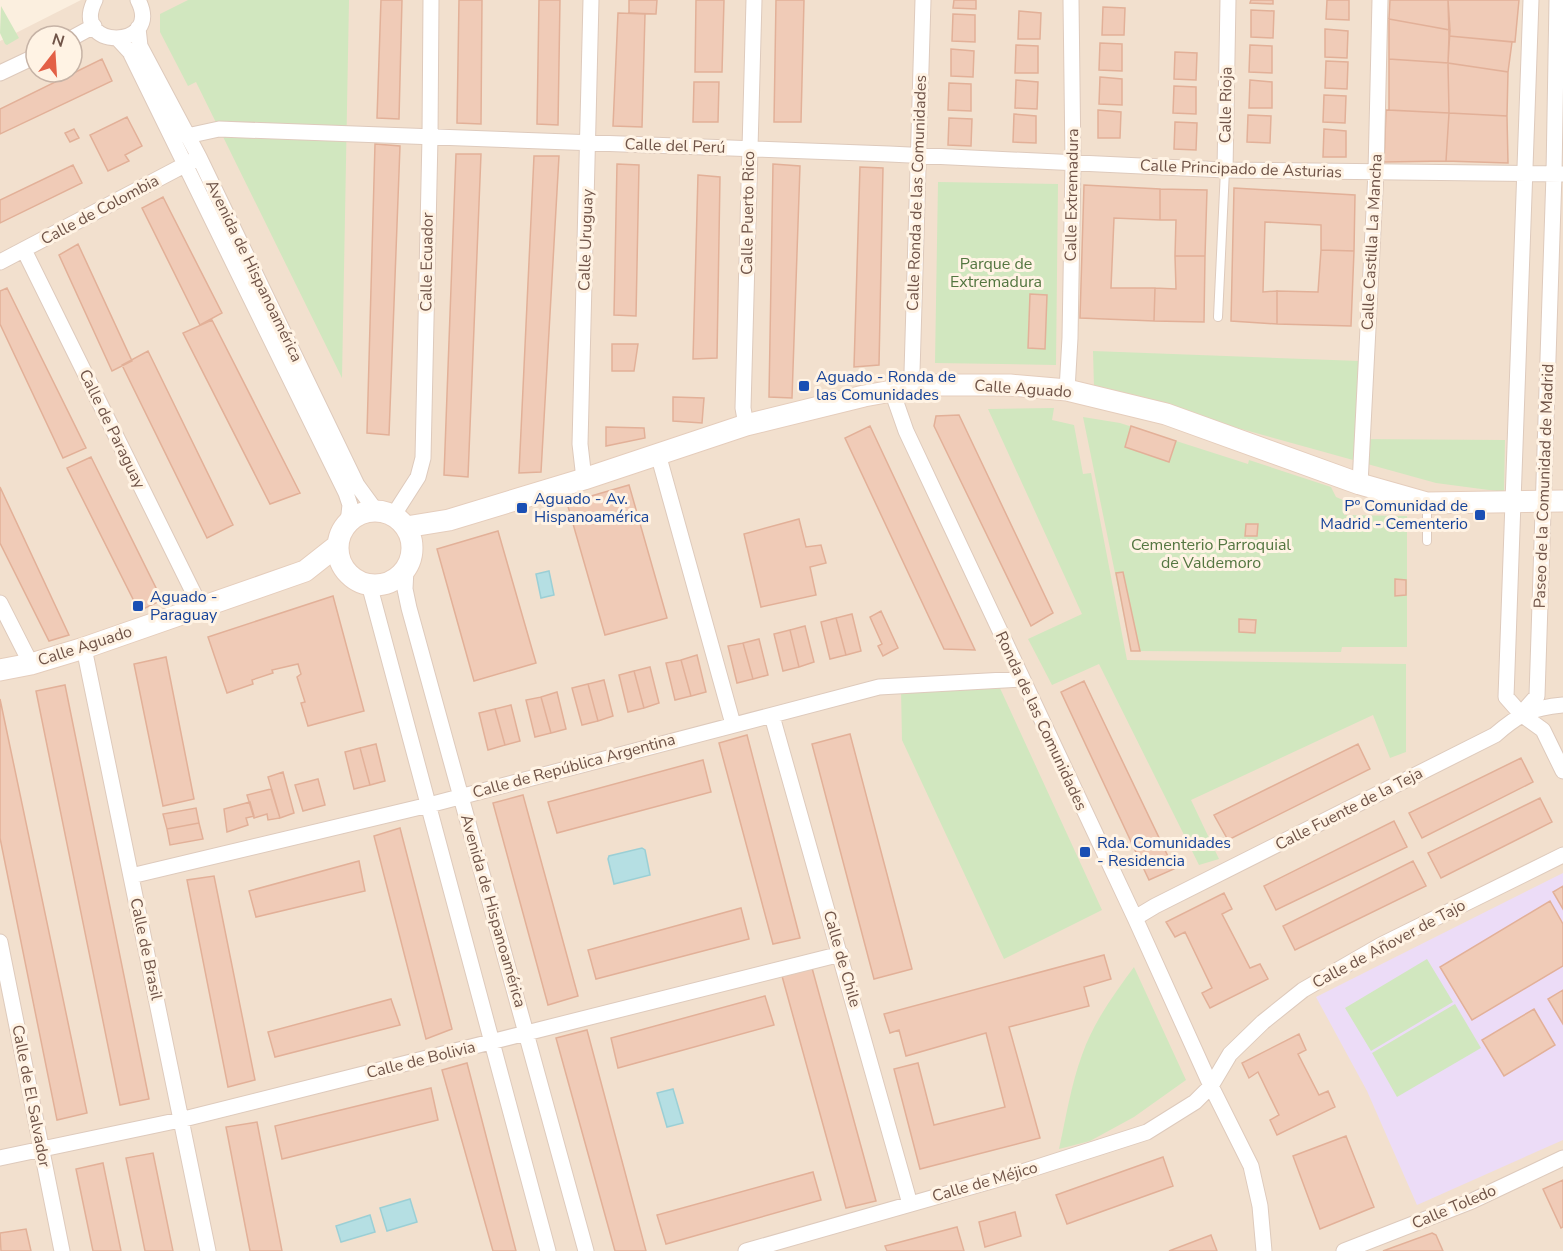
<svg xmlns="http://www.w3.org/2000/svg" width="1563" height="1251" font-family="'Nunito Sans',sans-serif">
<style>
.residential{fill:#f2e0ce;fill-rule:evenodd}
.education{fill:#ecdcf7}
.green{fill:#d1e7bf}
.water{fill:#b5dfe3;stroke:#9bcfd5;stroke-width:1.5}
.building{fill:#f0cbb7;stroke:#e2b098;stroke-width:1.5}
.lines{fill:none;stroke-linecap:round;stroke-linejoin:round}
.lane-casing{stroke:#decabc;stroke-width:10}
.street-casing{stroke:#decabc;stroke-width:17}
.secondary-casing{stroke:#e5cdbc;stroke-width:23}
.lane{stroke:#fff;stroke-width:8}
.street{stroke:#fff;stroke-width:15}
.secondary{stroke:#fff;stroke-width:21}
.transit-dot{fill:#1a4fb4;stroke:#fff3e4;stroke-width:2}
.labels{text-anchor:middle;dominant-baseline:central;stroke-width:6;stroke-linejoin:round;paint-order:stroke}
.street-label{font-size:16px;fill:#705448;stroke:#fff3e4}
.park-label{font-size:16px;fill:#547641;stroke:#fff3e4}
.transit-label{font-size:16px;fill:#164399;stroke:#fff3e4;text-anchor:start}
</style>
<rect width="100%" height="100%" fill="#fbefdf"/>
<path class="residential" d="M 81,0 L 1563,0 L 1563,1251 L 0,1251 L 0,41 ZM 36,36 L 72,36 L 72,72 L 36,72 Z"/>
<path class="education" d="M 1563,873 L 1563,1140 L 1417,1205 L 1367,1091 L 1316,997 Z"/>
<path class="green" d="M 188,0 L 349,0 L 342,378 L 196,82 L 188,86 L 160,32 L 160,14 Z
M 1,6 L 19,38 L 7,45 L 5,44 L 0,33 Z
M 938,182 L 1058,184 L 1056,365 L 935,363 Z
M 1093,351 L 1360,361 L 1355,439 L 1505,440 L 1504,492 L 1436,483 L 1094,388 Z
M 1054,408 L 1052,420 L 1074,425 L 1083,474 L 1091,473 L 1127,660 L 1406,664 L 1406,752 L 1390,758 L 1373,715 L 1191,800 L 1219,859 L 1199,865 L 1099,664 L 1052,685 L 1028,639 L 1082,614 L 988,409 Z
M 1083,417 L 1120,423 L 1248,464 L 1249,460 L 1331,487 L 1336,497 L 1343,500 L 1344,515 L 1407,516 L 1407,647 L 1342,647 L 1341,652 L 1131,651 Z
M 999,686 L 1102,910 L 1004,959 L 902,740 L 901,690 Z
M 1427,959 L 1453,1002 L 1371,1051 L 1345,1008 Z
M 1134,967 L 1186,1080 L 1134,1117 L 1090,1141 L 1059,1149 C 1066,1117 1071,1085 1082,1055 C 1093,1023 1114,994 1134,967 Z
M 1455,1004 L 1481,1048 L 1397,1097 L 1372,1053 Z"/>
<path class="water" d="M 549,571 L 554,595 L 541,598 L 536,574 Z
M 642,848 L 645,850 L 650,875 L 614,884 L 608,859 L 609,856 Z
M 673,1089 L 683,1123 L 667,1127 L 657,1093 Z
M 410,1199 L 417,1222 L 387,1231 L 380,1208 Z
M 370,1215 L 375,1232 L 341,1242 L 336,1226 Z"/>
<path class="building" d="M 381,0 L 402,0 L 399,119 L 377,118 Z
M 459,0 L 482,0 L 481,124 L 457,123 Z
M 539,0 L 560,0 L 558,125 L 537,124 Z
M 629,0 L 657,0 L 656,14 L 629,13 Z
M 696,0 L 724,0 L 722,72 L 695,72 Z
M 776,0 L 804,0 L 801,122 L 774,122 Z
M 954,0 L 976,0 L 976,9 L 953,8 Z
M 1251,0 L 1273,0 L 1273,4 L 1250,3 Z
M 1327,0 L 1349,0 L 1349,20 L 1326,19 Z
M 1390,0 L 1448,0 L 1450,30 L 1389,19 Z
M 1448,0 L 1519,0 L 1515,42 L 1449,36 Z
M 1103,7 L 1125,8 L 1124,35 L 1102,35 Z
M 1251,10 L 1274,11 L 1273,38 L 1251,37 Z
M 1019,11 L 1041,13 L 1040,39 L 1018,39 Z
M 618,13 L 645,14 L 642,127 L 613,126 Z
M 953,14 L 975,15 L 975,42 L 952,41 Z
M 1389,19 L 1450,30 L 1448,63 L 1389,59 Z
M 1325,29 L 1348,31 L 1347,58 L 1325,57 Z
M 1449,36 L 1512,42 L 1508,72 L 1448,63 Z
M 1100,43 L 1122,44 L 1122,71 L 1099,70 Z
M 1016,45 L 1038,46 L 1038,73 L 1015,73 Z
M 1250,45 L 1272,46 L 1272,73 L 1249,72 Z
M 951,49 L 974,51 L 973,77 L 951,76 Z
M 1175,52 L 1197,53 L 1196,80 L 1174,79 Z
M 102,59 L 112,81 L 0,134 L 0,109 Z
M 1389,59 L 1448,63 L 1449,113 L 1389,110 Z
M 1326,61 L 1348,62 L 1347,89 L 1325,88 Z
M 1448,63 L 1508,72 L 1507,116 L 1449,113 Z
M 1100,77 L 1122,79 L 1122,105 L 1099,104 Z
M 1016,80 L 1038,82 L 1037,109 L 1015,108 Z
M 1250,80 L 1272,82 L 1272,108 L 1249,108 Z
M 694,82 L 719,82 L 718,122 L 693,122 Z
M 949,83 L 971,84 L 971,111 L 948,110 Z
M 1174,86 L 1196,87 L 1196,114 L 1173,113 Z
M 1324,95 L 1346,96 L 1345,123 L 1323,122 Z
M 1098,110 L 1121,112 L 1120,138 L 1098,138 Z
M 1386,110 L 1449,113 L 1446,161 L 1384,162 Z
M 1449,113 L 1507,116 L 1508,163 L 1446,161 Z
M 1014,114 L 1036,116 L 1036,143 L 1013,142 Z
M 1248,115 L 1271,116 L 1270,143 L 1247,142 Z
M 127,117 L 142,146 L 125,155 L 129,161 L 108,171 L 90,135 Z
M 949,118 L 972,119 L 971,146 L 948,145 Z
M 1175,122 L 1197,123 L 1196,150 L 1174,149 Z
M 74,129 L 79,138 L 70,142 L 65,133 Z
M 1324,129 L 1346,131 L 1346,157 L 1323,157 Z
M 375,144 L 400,146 L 389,435 L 367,433 Z
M 456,154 L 481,154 L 468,477 L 444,475 Z
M 534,156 L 559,156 L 541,472 L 519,473 Z
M 617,164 L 639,165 L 636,316 L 614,315 Z
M 773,164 L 800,166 L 792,398 L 769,397 Z
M 73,165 L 82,183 L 0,223 L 0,200 Z
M 860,167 L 883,168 L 879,365 L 854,367 Z
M 698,175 L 720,177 L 717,358 L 693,359 Z
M 1084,185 L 1160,189 L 1160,220 L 1114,218 L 1111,288 L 1155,288 L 1154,321 L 1080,318 Z
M 1234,188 L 1355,195 L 1354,251 L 1321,250 L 1321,225 L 1265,222 L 1263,292 L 1277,291 L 1277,324 L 1231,321 Z
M 1160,189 L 1207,190 L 1205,256 L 1175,256 L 1176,220 L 1160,220 Z
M 163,197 L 222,313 L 200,325 L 142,208 Z
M 78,244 L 132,361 L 112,371 L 59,255 Z
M 1321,250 L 1354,251 L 1351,326 L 1277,324 L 1277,291 L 1318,292 Z
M 1175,256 L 1205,256 L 1204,322 L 1154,321 L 1155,288 L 1176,289 Z
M 7,288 L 86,448 L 63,458 L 0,324 L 0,291 Z
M 1030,294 L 1047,295 L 1045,349 L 1028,348 Z
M 212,320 L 300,493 L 270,504 L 183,333 Z
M 612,344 L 638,344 L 634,371 L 612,371 Z
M 148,351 L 233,525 L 207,538 L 122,365 Z
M 673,397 L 704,398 L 702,423 L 673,421 Z
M 959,415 L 1053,613 L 1031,626 L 934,426 L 936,416 Z
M 870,426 L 975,650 L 944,649 L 845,438 Z
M 1131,426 L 1176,441 L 1169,462 L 1125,447 Z
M 606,427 L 644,428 L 645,438 L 606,446 Z
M 91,457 L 162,600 L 139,611 L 67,468 Z
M 629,485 L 667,618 L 605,635 L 567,503 Z
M 0,487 L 69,635 L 49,641 L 0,543 Z
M 799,519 L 806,547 L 821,545 L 826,563 L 810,567 L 816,595 L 761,607 L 744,534 Z
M 1246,524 L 1258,524 L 1257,536 L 1245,536 Z
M 498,531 L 536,663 L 474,681 L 437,549 Z
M 1123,572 L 1140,651 L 1131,651 L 1116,573 Z
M 1395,579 L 1406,580 L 1406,595 L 1395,596 Z
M 333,596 L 364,711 L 308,726 L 301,703 L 305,702 L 297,677 L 301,674 L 298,664 L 272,670 L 273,673 L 252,680 L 253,684 L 227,693 L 208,637 Z
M 881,611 L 898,648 L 883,656 L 878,646 L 882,644 L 870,617 Z
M 852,614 L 861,651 L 846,655 L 836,618 Z
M 836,618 L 846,655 L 830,659 L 821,622 Z
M 1239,619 L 1256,620 L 1255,633 L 1239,632 Z
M 805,626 L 814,662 L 799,667 L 790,630 Z
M 790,630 L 799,667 L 783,671 L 774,634 Z
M 759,639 L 768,675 L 753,679 L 743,643 Z
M 743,643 L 753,679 L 737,683 L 728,646 Z
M 697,655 L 706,692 L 691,696 L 681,660 Z
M 166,657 L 194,799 L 163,806 L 134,664 Z
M 681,660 L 691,696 L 675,700 L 666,663 Z
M 650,667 L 659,703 L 644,708 L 634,671 Z
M 634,671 L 644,708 L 628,712 L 619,675 Z
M 604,680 L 613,716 L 598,721 L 588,684 Z
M 1084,681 L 1174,869 L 1149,880 L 1061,692 Z
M 588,684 L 598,721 L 582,725 L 572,688 Z
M 65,685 L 149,1099 L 120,1105 L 36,691 Z
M 557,692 L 566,729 L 551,733 L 541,697 Z
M 541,697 L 551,733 L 535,737 L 526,700 Z
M 0,699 L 87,1113 L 57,1120 L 0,838 Z
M 511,705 L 520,741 L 505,745 L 495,709 Z
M 495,709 L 505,745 L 488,750 L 479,713 Z
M 850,734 L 912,969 L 874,979 L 812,744 Z
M 747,735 L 800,938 L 773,944 L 719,743 Z
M 376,744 L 385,781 L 370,785 L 360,748 Z
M 1358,744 L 1370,769 L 1228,840 L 1214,815 Z
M 360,748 L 370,785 L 354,789 L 345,752 Z
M 1521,758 L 1533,782 L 1422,838 L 1409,813 Z
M 703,760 L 711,792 L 557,833 L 548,802 Z
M 283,772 L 294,813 L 280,818 L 268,777 Z
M 318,779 L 325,805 L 303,811 L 295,785 Z
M 271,789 L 280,818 L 268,820 L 267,814 L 254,818 L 247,795 Z
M 523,795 L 578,996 L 548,1005 L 493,803 Z
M 1540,798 L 1552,822 L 1441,878 L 1428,853 Z
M 250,802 L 254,816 L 246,818 L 248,825 L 227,832 L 224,809 Z
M 196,808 L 199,823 L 167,829 L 163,814 Z
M 1394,821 L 1407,847 L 1276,910 L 1264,886 Z
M 199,823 L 203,839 L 170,845 L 167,829 Z
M 400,828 L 452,1029 L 426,1039 L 374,836 Z
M 359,861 L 365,891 L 256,917 L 249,891 Z
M 1413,861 L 1426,886 L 1295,950 L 1283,926 Z
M 214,876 L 255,1080 L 228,1087 L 187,880 Z
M 1563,886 L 1563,909 L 1553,892 Z
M 1224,893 L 1232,909 L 1222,914 L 1250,968 L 1260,964 L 1268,979 L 1210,1008 L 1202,993 L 1212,988 L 1185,932 L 1175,937 L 1166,922 Z
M 1550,901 L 1563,924 L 1563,966 L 1472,1020 L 1440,967 Z
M 741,908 L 749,939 L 596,979 L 588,950 Z
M 1104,955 L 1111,979 L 1084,987 L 1089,1006 L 1009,1027 L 1040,1138 L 920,1169 L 894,1069 L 918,1063 L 934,1125 L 1005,1107 L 986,1033 L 906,1056 L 899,1030 L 890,1033 L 884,1014 Z
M 812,968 L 876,1201 L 846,1208 L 782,976 Z
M 1563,990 L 1563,1024 L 1548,999 Z
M 765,996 L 774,1025 L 618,1068 L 611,1038 Z
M 391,999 L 400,1025 L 275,1057 L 268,1032 Z
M 1534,1009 L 1555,1045 L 1504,1076 L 1482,1040 Z
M 587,1030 L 646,1251 L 615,1251 L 556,1038 Z
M 1299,1034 L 1306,1050 L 1298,1054 L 1319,1095 L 1328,1091 L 1335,1107 L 1277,1135 L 1270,1120 L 1279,1115 L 1258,1072 L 1249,1078 L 1242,1063 Z
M 467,1063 L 516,1251 L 493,1251 L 442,1070 Z
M 431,1088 L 438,1120 L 282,1159 L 275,1126 Z
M 257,1122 L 282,1251 L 250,1251 L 226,1127 Z
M 1346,1136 L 1374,1207 L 1320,1229 L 1293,1156 Z
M 153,1153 L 173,1251 L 145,1251 L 126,1158 Z
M 1163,1157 L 1173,1186 L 1067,1224 L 1056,1195 Z
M 103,1163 L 121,1251 L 93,1251 L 76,1169 Z
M 813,1172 L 821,1200 L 666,1244 L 657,1215 Z
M 1563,1180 L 1563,1227 L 1561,1228 L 1543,1189 Z
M 1015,1212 L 1021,1236 L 985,1247 L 979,1222 Z
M 957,1227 L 964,1251 L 887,1251 L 885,1246 Z
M 26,1229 L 31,1251 L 1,1251 L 0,1233 Z
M 1432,1233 L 1436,1235 L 1443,1251 L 1383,1251 Z
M 1211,1235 L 1217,1251 L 1169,1251 Z"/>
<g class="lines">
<g class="lane-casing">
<path id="lane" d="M 1218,317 L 1225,170
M 1427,541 L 1427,504"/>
</g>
<g class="street-casing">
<path id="street" d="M 95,0 C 69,51 164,50 138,0
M 1531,0 L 1506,697 L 1521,714 L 1537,696 L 1554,174 L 1557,0
M 138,28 L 140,46 L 199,157 L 357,485 L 376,511
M 72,38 L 94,26
M 118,39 L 130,52 L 346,493 L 350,505 L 348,523
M 0,73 L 36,56
M 187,136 L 219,129 L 889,154 L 1225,170 L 1562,174
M 1225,170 L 1228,0
M 24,250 L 201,608
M 0,262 L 194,160
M 914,387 L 912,372 L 923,0
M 1067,390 L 1070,338 L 1073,163 L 1071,0
M 892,391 L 906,431 L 1135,918 L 1211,1086 L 1251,1166 L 1260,1206 L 1264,1251
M 746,425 L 743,408 L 754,0
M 658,454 L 733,724
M 584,479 L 580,444 L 591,0
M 1360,484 L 1376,172 L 1380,0
M 393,516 L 418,477 L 423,458 L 430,137 L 431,0
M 406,569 L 405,589 L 409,608 L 586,1251
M 369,584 L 548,1251
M 0,603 L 31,664
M 84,648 L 208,1251
M 1521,714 L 1543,730 L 1563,771
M 772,716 L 910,1204
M 131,876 L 429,805 L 879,687 L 1021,679
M 1135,918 L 1155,906 L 1495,735 C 1519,714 1531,708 1563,705
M 0,942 L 62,1251
M 0,1158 L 180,1120 L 841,954
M 746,1251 L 1016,1174 L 1147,1132 L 1195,1102 L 1211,1086 L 1230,1054 L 1263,1022 L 1303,990 L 1381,945 L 1563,855
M 1344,1251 L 1472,1201 L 1563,1158"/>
</g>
<g class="secondary-casing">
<path id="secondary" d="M338 548a37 37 0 1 1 74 0a37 37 0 1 1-74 0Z
M 406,527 L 449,520 L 584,479 L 746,425 L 864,396 L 914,387 L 933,385 L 1010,385 L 1067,390 L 1166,414 L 1360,484 L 1427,503 L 1563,501
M 0,670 L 31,664 L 84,648 L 305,571 L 338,545"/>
</g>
<use href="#lane" class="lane"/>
<use href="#street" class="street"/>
<use href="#secondary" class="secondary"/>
</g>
<g class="transit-dot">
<rect x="798" y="380" width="12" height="12" rx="3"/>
<rect x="516" y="502" width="12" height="12" rx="3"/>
<rect x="1474" y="509" width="12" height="12" rx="3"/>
<rect x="132" y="600" width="12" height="12" rx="3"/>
<rect x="1079" y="846" width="12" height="12" rx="3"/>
</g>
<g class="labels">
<g class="street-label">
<text transform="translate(1226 105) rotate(-89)">Calle Rioja</text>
<text transform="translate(675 146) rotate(2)">Calle del Perú</text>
<text transform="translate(1241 169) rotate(2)">Calle Principado de Asturias</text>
<text transform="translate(917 193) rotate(-88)">Calle Ronda de las Comunidades</text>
<text transform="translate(1072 195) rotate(-89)">Calle Extremadura</text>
<text transform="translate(100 210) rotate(-28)">Calle de Colombia</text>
<text transform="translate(748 213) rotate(-89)">Calle Puerto Rico</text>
<text transform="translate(586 240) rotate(-88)">Calle Uruguay</text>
<text transform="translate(1372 242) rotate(-87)">Calle Castilla La Mancha</text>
<text transform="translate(427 262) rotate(-89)">Calle Ecuador</text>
<text transform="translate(254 271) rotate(64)">Avenida de Hispanoamérica</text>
<text transform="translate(1023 389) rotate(4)">Calle Aguado</text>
<text transform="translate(112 429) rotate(64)">Calle de Paraguay</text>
<text transform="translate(1544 486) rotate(-88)">Paseo de la Comunidad de Madrid</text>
<text transform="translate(85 646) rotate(-18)">Calle Aguado</text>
<text transform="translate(1041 721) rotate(65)">Ronda de las Comunidades</text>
<text transform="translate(574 766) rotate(-15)">Calle de República Argentina</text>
<text transform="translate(1349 809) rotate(-27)">Calle Fuente de la Teja</text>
<text transform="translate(493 911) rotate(74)">Avenida de Hispanoamérica</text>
<text transform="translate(1389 944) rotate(-28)">Calle de Añover de Tajo</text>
<text transform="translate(146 949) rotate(78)">Calle de Brasil</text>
<text transform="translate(842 959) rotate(74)">Calle de Chile</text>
<text transform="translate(421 1060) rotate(-14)">Calle de Bolivia</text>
<text transform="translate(31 1096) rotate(79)">Calle de El Salvador</text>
<text transform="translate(985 1182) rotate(-16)">Calle de Méjico</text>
<text transform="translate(1454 1207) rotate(-23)">Calle Toledo</text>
</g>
<g class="park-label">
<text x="996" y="264">Parque de<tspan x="996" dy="18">Extremadura</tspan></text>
<text x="1211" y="545">Cementerio Parroquial<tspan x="1211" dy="18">de Valdemoro</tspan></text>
</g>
<g class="transit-label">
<text x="816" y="377">Aguado - Ronda de<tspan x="816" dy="18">las Comunidades</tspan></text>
<text x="534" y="499">Aguado - Av.<tspan x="534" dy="18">Hispanoamérica</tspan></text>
<text x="1468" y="506" text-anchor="end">Pº Comunidad de<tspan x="1468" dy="18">Madrid - Cementerio</tspan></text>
<text x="150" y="597">Aguado -<tspan x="150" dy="18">Paraguay</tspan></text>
<text x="1097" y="843">Rda. Comunidades<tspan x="1097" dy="18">- Residencia</tspan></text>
</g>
</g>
<g transform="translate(54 54) rotate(17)"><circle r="28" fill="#fff3e4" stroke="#c6b3a6" stroke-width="1.5"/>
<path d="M0-4.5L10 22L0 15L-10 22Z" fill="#e36046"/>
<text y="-9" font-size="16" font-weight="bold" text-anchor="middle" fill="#705448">N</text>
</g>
</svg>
